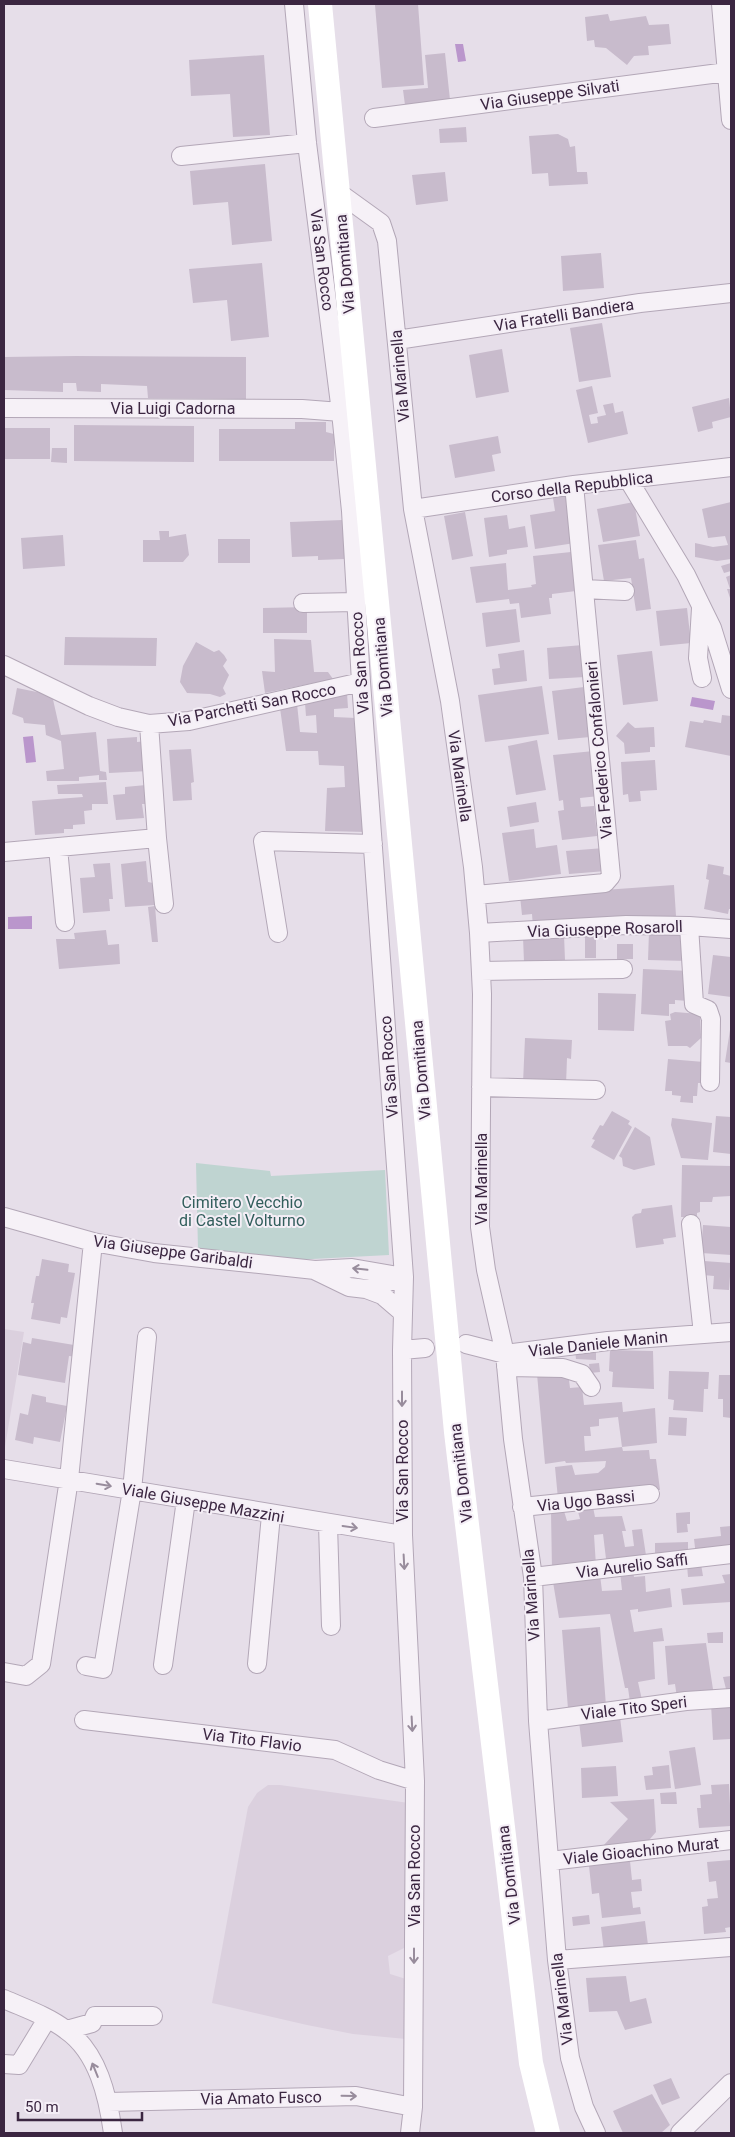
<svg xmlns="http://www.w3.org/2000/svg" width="735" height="2137" viewBox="0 0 735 2137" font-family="Roboto,sans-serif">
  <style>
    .built { fill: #dbd0de }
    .green { fill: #bfd4d1 }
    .water { fill: #ba96cc }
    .building { fill: #c8bbcc }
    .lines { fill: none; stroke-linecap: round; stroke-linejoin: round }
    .street-casing { stroke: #b3a7b7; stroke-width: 20 }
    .street { stroke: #f6f1f7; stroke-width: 18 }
    .secondary { stroke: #fff; stroke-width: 24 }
    .oneway { stroke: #988c9c }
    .labels { text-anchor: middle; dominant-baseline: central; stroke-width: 4; stroke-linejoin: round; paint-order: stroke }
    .street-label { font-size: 16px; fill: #3b2641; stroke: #f4eef6 }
    .park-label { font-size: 16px; fill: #325e5c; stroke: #f4eef6 }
  </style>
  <rect width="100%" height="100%" fill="#e6dee9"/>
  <path class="built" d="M4 1329 24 1332 5 1447H4Z
    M268 1785H280L409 1803 406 1947 388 1956 390 1974 406 1979V2039L353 2034 307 2025 212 2003 248 1807 257 1793Z"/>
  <path class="green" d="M196 1163 270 1171 271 1176 385 1170 389 1255 274 1261 272 1256 198 1250Z"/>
  <path class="water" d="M455 44H463L466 61 458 62Z
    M692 697 715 701 713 710 690 706Z
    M33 736 36 762 26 763 23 737Z
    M32 916V929H8V917Z"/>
  <path class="building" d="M395 4H418L424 85 382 88 375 5Z
    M608 14 610 21 646 16 649 25 669 24 671 44 648 46 649 55 634 56 627 65 606 48 595 47 594 40 587 41 585 17Z
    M445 53 450 100 405 105 403 90 428 88 425 55Z
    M264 55 270 135 233 137 230 94 191 96 189 60Z
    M466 127 467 142 440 143 439 129Z
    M558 134 568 139 570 147 575 146 577 172H587L588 184 549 186 548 173 532 174 529 136Z
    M265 164 272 241 232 245 228 202 193 205 190 171Z
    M445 172 448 201 416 205 412 175Z
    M601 253 604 288 563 291 561 256Z
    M262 263 269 337 231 341 227 300 193 303 189 269Z
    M602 323 611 377 579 382 570 328Z
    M502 349 509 392 476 398 469 355Z
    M76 356 246 357V399L148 398 147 386 101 384V392L77 391 76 383H63V392L4 390V357Z
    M592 386 598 413 589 415 591 424 598 423 597 417 606 415 603 405 613 403 615 413 623 411 628 434 588 443 576 390Z
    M729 398 731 417 712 422 713 428 698 432 692 407Z
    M295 422H326V432L334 434V461H219V429H295Z
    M74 425 194 426V462L74 461Z
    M4 428H50V459H4Z
    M498 436 501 453 492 455 495 471 455 478 449 445Z
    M52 448H67V463L51 462Z
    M568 496 575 543 535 549 530 515 555 511 553 498Z
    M634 502 640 536 603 542 597 509Z
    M731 502V559L717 561 695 557V543L713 547 728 545 725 536 708 538 702 509Z
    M465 512 473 556 452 560 444 516Z
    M507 515 509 529 525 526 528 547 507 550V554L489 557 484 518Z
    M343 520 345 559 318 560V556L292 557 290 522Z
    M159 531H169V537L186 534 189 555 183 562H143V540H160Z
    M63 535 65 566 23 569 21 538Z
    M218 539H250V563H218Z
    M636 540 639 559 644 558 651 609 636 611 631 578 604 581 598 545Z
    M571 552 576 591 552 594V598H549L551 614 521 618 519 603 510 604 509 599 476 603 470 567 506 563 508 590 532 587 531 585 536 584 533 556Z
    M731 563V571L724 573 721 566Z
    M731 575V601L727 589H730L726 577Z
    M307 607V633H263V608Z
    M687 608 691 643 660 646 656 611Z
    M516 609 520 642 486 647 482 613Z
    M65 637 157 638 156 666 64 665Z
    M274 639 311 640 314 672H328L333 679 265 693 262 671 275 672Z
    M196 642 214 652 219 650 224 655 227 660 223 666 229 675 223 688 226 694 220 697 210 694 187 693 180 682 183 666Z
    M583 645 585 677 549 679 547 648Z
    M524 650 527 681 494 685 492 669 500 668 498 654Z
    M652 651 658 701 623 705 617 655Z
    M542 686 549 734 485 742 478 695Z
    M584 687 590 737 558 740 552 691Z
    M17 688 52 695 61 735 96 732 100 771 106 772 107 780H99V775L79 777V781H47L46 771 64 769 61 741 46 735 45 725 24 723 23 718 12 714Z
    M347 693 348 708 334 709V717L356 718 367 832 325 831 327 788 345 787 344 766 319 765 318 751H286L280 708 297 704 300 732 317 733 316 715 306 716 305 703Z
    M722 715 731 716V756L685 747 690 721 703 723 704 720 721 723Z
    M628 722 635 728 654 727 655 747H650V752L625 754 624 743 616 736Z
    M137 737V742L147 741 149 771 109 773 107 739Z
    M537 740 546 790 516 795 508 746Z
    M191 749 194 782 191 783 192 800 173 801 169 750Z
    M594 751 599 796 580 798 581 807 594 806 597 836 562 840 558 811 564 810 563 800 559 801 553 755Z
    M655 760 657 790 640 791 641 801 629 802 628 794 623 795 621 762Z
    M106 782 108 804H92V810L84 811 85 824 73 825V829H64V833L35 835 32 801 83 797 82 794H58L57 785Z
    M146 785 148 804H142L144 818 116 820 113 795 125 794V787Z
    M536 802 539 822 510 827 507 807Z
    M534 829 536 848 557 845 561 874 509 881 502 833Z
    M604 848 606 871 569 874 566 851Z
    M146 861 148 882 153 883 155 905 125 907 121 864Z
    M110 863 113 899H109L110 911 83 913 80 878 95 877 93 864Z
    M708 864 724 867 723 874 731 876V909H729L728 914 704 909 709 880 706 879Z
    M674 885 676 916 533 927 532 914 522 915 520 896Z
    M155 906 158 942H152L148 907Z
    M106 930 108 945 119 944 120 964 59 969 56 939H75L74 933Z
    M649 932 688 933V961L648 960Z
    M596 934V958H585V935Z
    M564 935 565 960 524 962 523 937Z
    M617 944H633V959H617Z
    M713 955 731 957V997L708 994Z
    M643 969 690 971 689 1001 675 1000V1004H669V1016L641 1014Z
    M598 993 636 994 634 1031 598 1030Z
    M675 1012 700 1014 701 1038 690 1048 687 1046H668L665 1021 671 1020 670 1014Z
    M730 1030 731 1031V1063L725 1062Z
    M525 1038 572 1040 571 1059 567 1058 566 1085 523 1083Z
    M668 1059 704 1062 702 1083H698L697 1096H693V1103L680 1102 681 1096 672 1095V1091H665Z
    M612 1111 630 1121 628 1124 632 1127 614 1160 591 1147 595 1140 592 1139 600 1125 603 1126Z
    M716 1116 731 1117V1154L713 1152Z
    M672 1118 712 1123 708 1160 681 1158 671 1125Z
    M635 1127 650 1137 655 1165 634 1170 623 1166 622 1158 619 1156Z
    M682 1165 731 1166V1196L713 1197 712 1202H700V1212L697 1213V1217H681Z
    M672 1205 676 1237 663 1239 664 1244 636 1248 632 1217 635 1214 641 1213 642 1209Z
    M703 1225 731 1227V1255L701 1253Z
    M42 1259 69 1264 68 1272 75 1273 67 1318 61 1317 60 1324 31 1319 34 1303H31L36 1276H39Z
    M704 1261 731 1263 729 1290 713 1289 714 1276 703 1275Z
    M32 1338 80 1346 78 1357 69 1356 65 1383 18 1375 23 1342 31 1344Z
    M596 1349V1360L576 1359 575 1350Z
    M610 1350 653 1351 654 1389 612 1387 613 1372 609 1371Z
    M599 1363 600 1372 590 1373 589 1364Z
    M669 1371 709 1372 708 1389H704L703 1412 673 1410 674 1400 668 1399Z
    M568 1372 570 1388 582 1387 584 1405 622 1402 623 1412 655 1408 657 1443 622 1447 618 1417 599 1419V1426L590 1427 591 1436H584L585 1451 622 1447 623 1451 649 1450 650 1459H656L660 1490 558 1499 555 1467 572 1465 575 1475 598 1473 605 1467 606 1461 566 1463 565 1461 545 1464 537 1374Z
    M719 1375H731V1418L723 1417V1399H718Z
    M32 1394 46 1397V1402L67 1406 60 1442 34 1437 33 1444 15 1440 20 1413 28 1415Z
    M669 1417 687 1418 686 1436 668 1435Z
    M592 1502 595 1517 622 1516 626 1531H622L625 1547 634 1546 632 1530 642 1529 647 1562 607 1567 603 1534 594 1535 596 1566 552 1570 551 1512 564 1511 567 1521 580 1519 576 1504Z
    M690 1512V1524H687L688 1532 677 1533 676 1513Z
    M731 1526V1552L696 1556 694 1539 721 1536 720 1527Z
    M688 1542V1558L655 1559V1543Z
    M701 1564 703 1576 688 1577 687 1565Z
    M633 1571 634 1577 645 1576 646 1592 670 1588 672 1607 638 1612V1609L630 1610 634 1632 662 1628 664 1641 653 1642 655 1679 638 1682 642 1700 630 1702 628 1688H625L610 1614 559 1618 553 1582 600 1575 602 1591 622 1590 620 1572Z
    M731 1574V1602L683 1605 681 1589 725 1583 722 1575Z
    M600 1627 606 1706 568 1709 562 1630Z
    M723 1632V1643H708L707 1633Z
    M706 1643 714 1696 677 1698 675 1684 668 1685 665 1646Z
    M731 1676V1697H728L723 1677Z
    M731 1703V1739L713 1740 711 1704Z
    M620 1717 623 1742 582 1747 579 1721Z
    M695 1747 701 1785 675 1789 669 1751Z
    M669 1765 671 1788 646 1790 644 1776 653 1775 652 1767Z
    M616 1766 618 1796 582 1798 581 1768Z
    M729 1784 731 1826 699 1828 697 1808H701L700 1795 712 1794 711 1785Z
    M676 1792 677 1804H661L660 1793Z
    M654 1799 656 1832 644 1846H603L628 1819 610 1802Z
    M731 1860V1927L725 1928 726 1932 704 1934 702 1907 708 1906 707 1899 718 1898 716 1881 709 1882 707 1862Z
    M630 1861 632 1880 641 1879 642 1891 631 1892 633 1908 640 1907 641 1914 602 1918 599 1893 592 1894 589 1866Z
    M589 1915 590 1924 573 1926 572 1917Z
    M645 1921 648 1945 604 1951 601 1927Z
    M626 1976 630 2002 646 1998 652 2023 625 2030 617 2011 589 2012 586 1978Z
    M671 2078 680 2098 662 2105 653 2085Z
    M652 2094 670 2125 661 2133H623L613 2111Z"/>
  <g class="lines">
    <defs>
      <path id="street" d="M294 4 307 143 341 412 351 511 361 682 404 1277 402 1350 403 1535 415 1781 413 2107 410 2133
        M721 4 731 120
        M374 118 727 72
        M181 156 307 143
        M338 192 381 223 387 241 413 509 450 701 473 867 479 933 482 994 480 1227 486 1270 505 1354 513 1439 533 1577 538 1721 557 1960 570 2058 584 2107 596 2133
        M397 340 640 303 731 293
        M4 408 302 409 341 412
        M628 479 686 575 712 628 731 689
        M413 509 574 485 731 467
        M584 589 625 591
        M303 603 356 602
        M701 608 698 658 702 678
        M4 665 89 706 118 717 149 724 189 721 361 682
        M157 838 164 904
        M58 848 65 922
        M4 852 157 838 149 724
        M476 895 605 883 611 876 574 485
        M689 926 694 1004 708 1010 711 1019 710 1082
        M278 933 263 841 373 844
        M479 933 626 925 689 926 731 929
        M481 971 623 969
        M481 1087 596 1090
        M4 1217 93 1242 154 1253 315 1270 352 1268 404 1277
        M691 1224 703 1334
        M316 1271 349 1287 366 1289 404 1277
        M366 1289 382 1295 403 1313
        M466 1344 505 1354 608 1341 731 1332
        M402 1350 425 1348
        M506 1367 563 1368 582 1374 591 1387
        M4 1469 403 1535
        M522 1507 650 1494
        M328 1524 331 1626
        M533 1577 731 1554
        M257 1664 271 1515
        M163 1665 186 1500
        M86 1666 103 1669 132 1490 147 1337
        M4 1672 26 1676 41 1664 69 1479 93 1242
        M84 1720 335 1750 379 1770 415 1781
        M538 1721 686 1701 731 1698
        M550 1861 731 1840
        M557 1960 731 1947
        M4 1999C24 2008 48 2016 66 2030 98 2052 108 2097 113 2133
        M67 2030 92 2023 95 2016H153
        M4 2064 19 2065 47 2019
        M108 2102 356 2096 413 2107
        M680 2133 731 2083"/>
    </defs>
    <use href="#street" class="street-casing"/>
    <use href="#street" class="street"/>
    <path class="secondary" d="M320 4 456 1432 531 2063 548 2133"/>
  </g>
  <defs><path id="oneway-shaft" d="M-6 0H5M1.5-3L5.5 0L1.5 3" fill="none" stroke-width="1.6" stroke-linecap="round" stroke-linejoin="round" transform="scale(1.25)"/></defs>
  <g class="oneway">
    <use href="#oneway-shaft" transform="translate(360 1269) rotate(-174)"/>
    <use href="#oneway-shaft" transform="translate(402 1399) rotate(90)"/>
    <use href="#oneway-shaft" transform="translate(104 1485) rotate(10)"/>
    <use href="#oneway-shaft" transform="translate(350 1527) rotate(8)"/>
    <use href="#oneway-shaft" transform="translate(404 1562) rotate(87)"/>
    <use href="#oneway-shaft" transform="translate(412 1724) rotate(87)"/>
    <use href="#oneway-shaft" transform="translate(414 1956) rotate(90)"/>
    <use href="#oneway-shaft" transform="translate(95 2070) rotate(-112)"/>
    <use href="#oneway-shaft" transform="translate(349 2096) rotate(1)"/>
  </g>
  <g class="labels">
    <g class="street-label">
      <text transform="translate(550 95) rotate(-8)">Via Giuseppe Silvati</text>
      <text transform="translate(322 260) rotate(83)">Via San Rocco</text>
      <text transform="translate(345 264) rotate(-95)">Via Domitiana</text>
      <text transform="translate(564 315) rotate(-9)">Via Fratelli Bandiera</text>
      <text transform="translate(400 376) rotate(-95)">Via Marinella</text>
      <text x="173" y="408">Via Luigi Cadorna</text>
      <text transform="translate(572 487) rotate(-7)">Corso della Repubblica</text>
      <text transform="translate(360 663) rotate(-94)">Via San Rocco</text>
      <text transform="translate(383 667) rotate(-95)">Via Domitiana</text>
      <text transform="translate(252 705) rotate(-11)">Via Parchetti San Rocco</text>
      <text transform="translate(599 750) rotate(-95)">Via Federico Confalonieri</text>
      <text transform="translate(460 776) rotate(82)">Via Marinella</text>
      <text transform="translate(605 929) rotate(-2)">Via Giuseppe Rosaroll</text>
      <text transform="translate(389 1067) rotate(-94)">Via San Rocco</text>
      <text transform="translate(421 1070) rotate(-95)">Via Domitiana</text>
      <text transform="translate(481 1179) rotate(-90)">Via Marinella</text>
      <text transform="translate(173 1252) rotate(8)">Via Giuseppe Garibaldi</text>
      <text transform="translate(598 1344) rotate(-6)">Viale Daniele Manin</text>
      <text transform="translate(402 1471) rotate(-90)">Via San Rocco</text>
      <text transform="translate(461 1473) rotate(-97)">Via Domitiana</text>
      <text transform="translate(586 1501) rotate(-6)">Via Ugo Bassi</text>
      <text transform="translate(203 1503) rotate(10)">Viale Giuseppe Mazzini</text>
      <text transform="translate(632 1566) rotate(-7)">Via Aurelio Saffi</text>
      <text transform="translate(531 1595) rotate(-94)">Via Marinella</text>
      <text transform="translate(634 1708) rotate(-7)">Viale Tito Speri</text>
      <text transform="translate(252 1740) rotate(7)">Via Tito Flavio</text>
      <text transform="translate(641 1851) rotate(-6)">Viale Gioachino Murat</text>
      <text transform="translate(509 1875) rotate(-97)">Via Domitiana</text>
      <text transform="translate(414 1876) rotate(-90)">Via San Rocco</text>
      <text transform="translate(562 1999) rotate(-97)">Via Marinella</text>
      <text transform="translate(261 2098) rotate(-1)">Via Amato Fusco</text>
    </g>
    <g class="park-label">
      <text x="242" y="1202">Cimitero Vecchio<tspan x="242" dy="18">di Castel Volturno</tspan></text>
    </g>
  </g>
  <rect width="735" height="2137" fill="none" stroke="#3b2641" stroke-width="10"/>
  <path d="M18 2112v8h124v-8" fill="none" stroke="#3b2641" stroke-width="2.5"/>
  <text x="25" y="2112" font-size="15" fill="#3b2641" stroke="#f4eef6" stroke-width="4" paint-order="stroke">50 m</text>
</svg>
